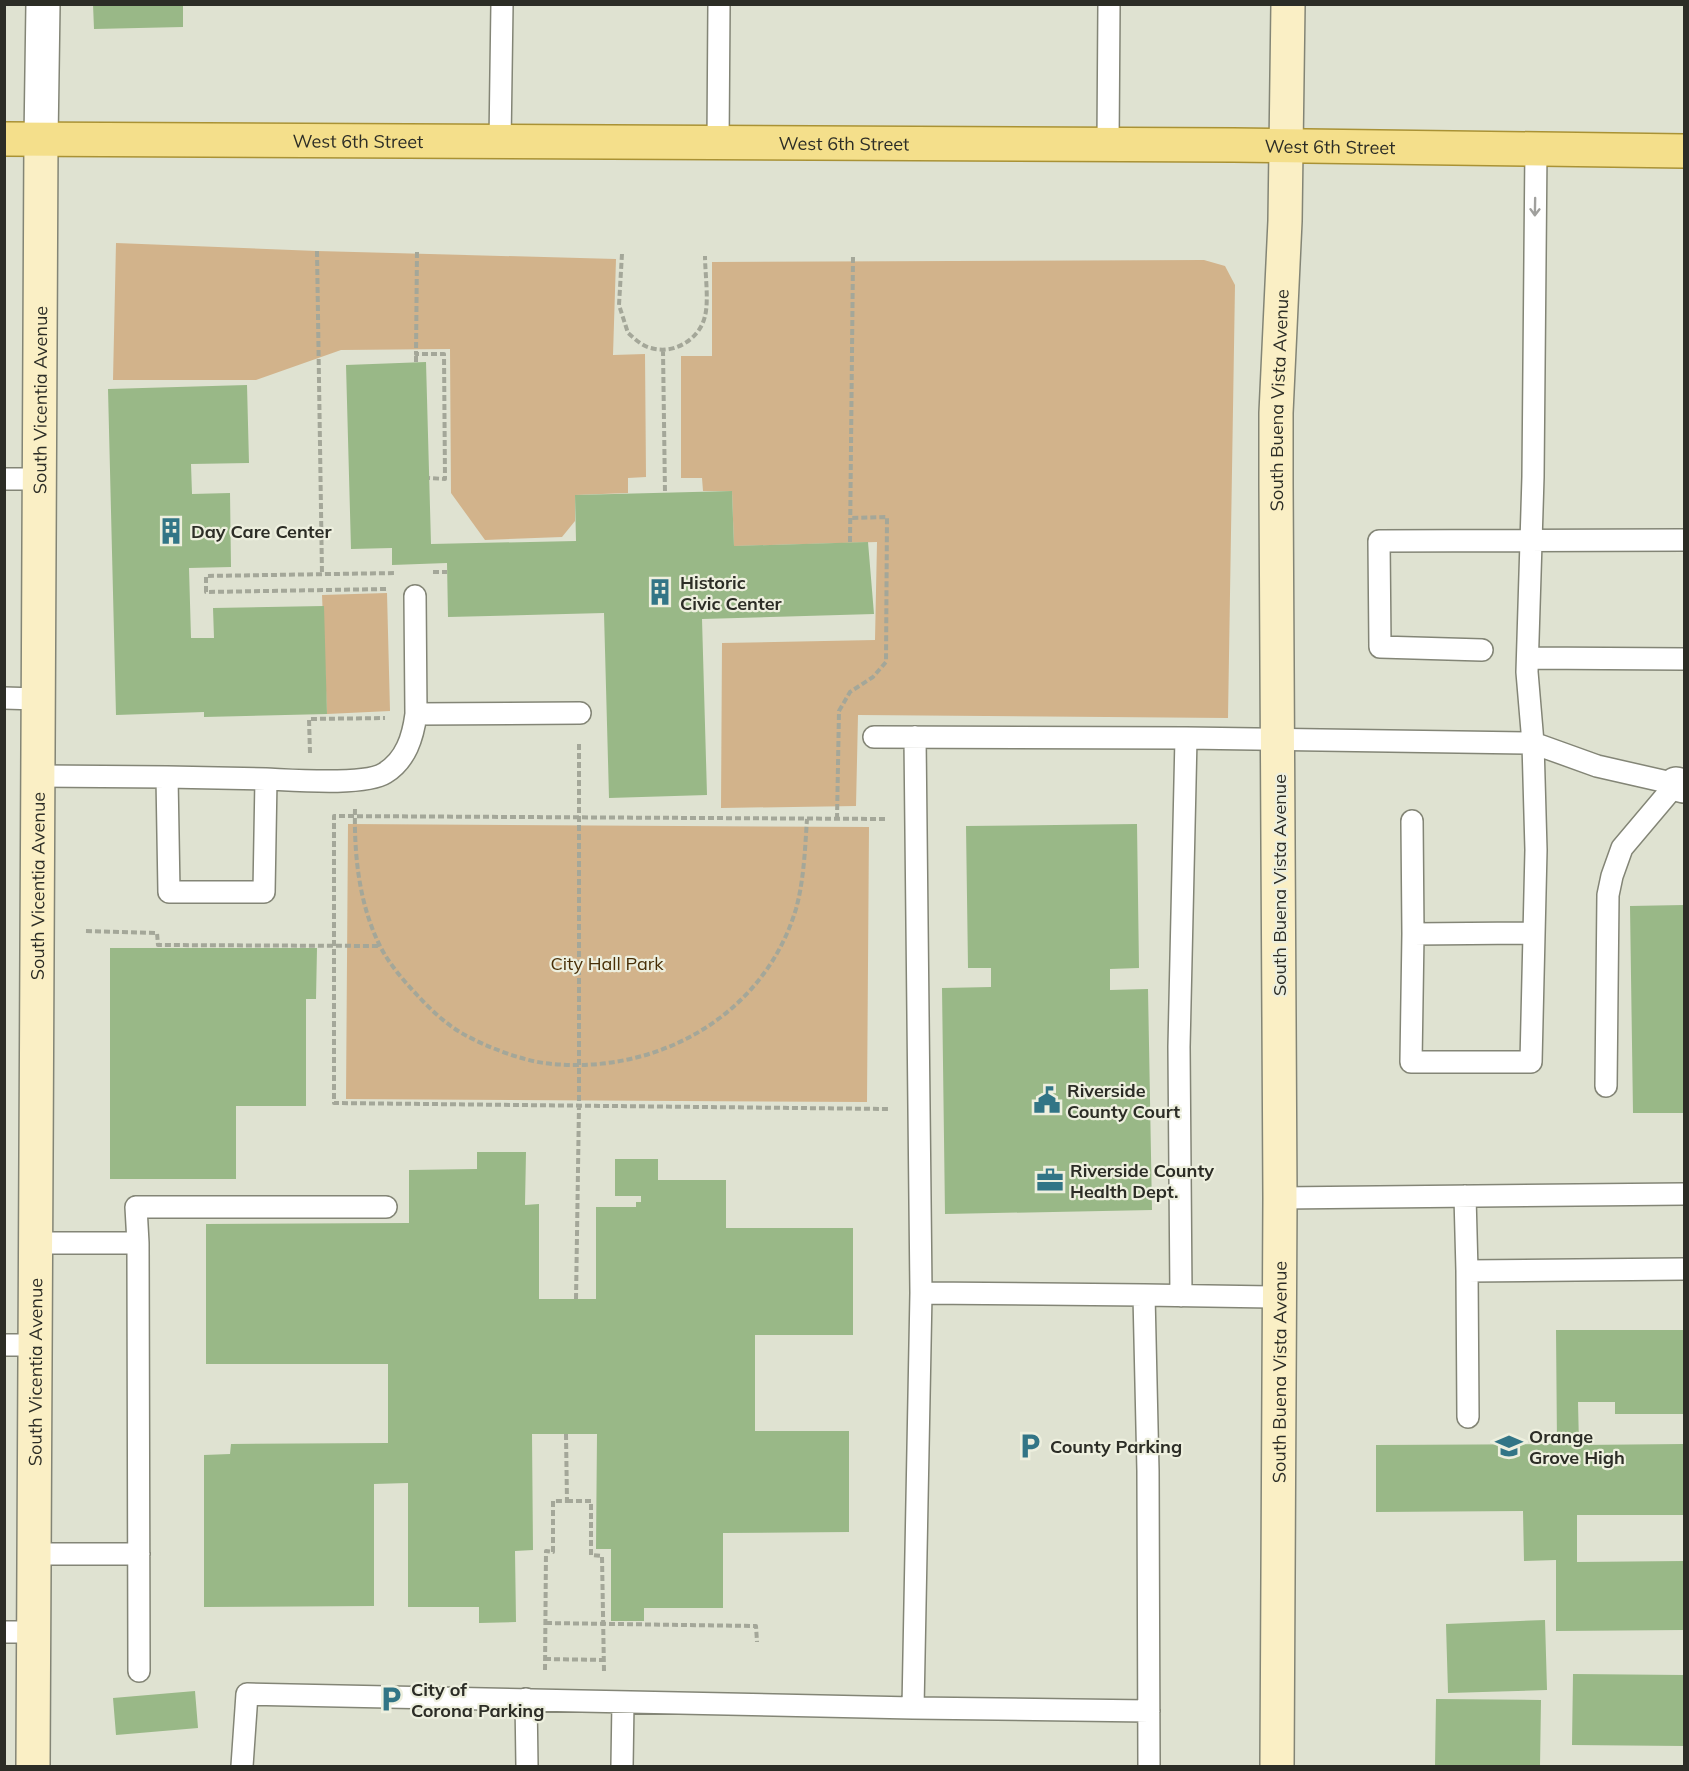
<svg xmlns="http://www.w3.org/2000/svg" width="1689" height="1771" viewBox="0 0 1689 1771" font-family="Mulish,sans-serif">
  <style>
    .green { fill: #d2b38b }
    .building { fill: #99b887 }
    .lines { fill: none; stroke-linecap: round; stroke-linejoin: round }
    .lane-casing { stroke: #838576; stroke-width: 24 }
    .street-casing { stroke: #838576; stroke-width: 36 }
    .secondary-casing { stroke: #838576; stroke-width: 36 }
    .primary-casing { stroke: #a99235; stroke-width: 36 }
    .path { stroke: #a4a799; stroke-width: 4; stroke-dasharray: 6 3; stroke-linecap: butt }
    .lane { stroke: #fff; stroke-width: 21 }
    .street { stroke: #fff; stroke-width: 33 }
    .secondary { stroke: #faefc5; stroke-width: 33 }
    .primary { stroke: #f4df8b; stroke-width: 33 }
    .oneway { stroke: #a0a09d }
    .labels { text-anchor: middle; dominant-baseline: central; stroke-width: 4.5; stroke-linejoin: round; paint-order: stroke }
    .street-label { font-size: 18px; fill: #2c2d26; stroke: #edefde }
    .poi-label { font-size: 18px; font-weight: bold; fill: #2c2d26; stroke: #edefde; text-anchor: start }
    .park-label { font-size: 18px; fill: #482f07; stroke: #edefde }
  </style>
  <rect width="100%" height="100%" fill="#dfe2d1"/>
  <path class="green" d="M116 243 317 251 616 259 613 355 645 354 646 477 628 478V493L575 495V521L562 537 485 540 451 493 450 349 341 350 256 380H113Z
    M1204 260 1225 266 1235 285 1228 718 858 715 856 806 721 808 722 643 875 640 877 542 734 546 732 491H703L702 478H681V356H712V262Z
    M387 593 390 711 327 714 322 595Z
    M348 824 869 827 867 1102 346 1099Z"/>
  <path class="building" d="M93 4H183V27L94 29Z
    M426 362 431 544 576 541 575 495 732 491 734 546 868 542 874 614 702 619 707 795 609 798 604 613 448 617 447 563 392 565V548L351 549 346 365Z
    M247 385 249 463 191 464 192 494 230 493 231 567 189 568 191 638H214L213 608 324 606 327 714 204 717V712L116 715 108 389Z
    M1137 824 1139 968 1110 969V990L1148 989 1152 1210 945 1214 942 988 991 987V968H968L966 826Z
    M1684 905V956H1683L1684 1113H1633L1630 906Z
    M110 948H317L316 999H306V1106H236V1179H110Z
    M477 1152H526L525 1205 539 1204V1299H596V1207H636V1202H641V1196H615V1159H658V1180H726V1228H853V1335H755V1431H849V1532L723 1533V1608H644V1621H611V1549H596L597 1434H532L533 1550 515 1551 516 1622 479 1623V1607H408V1483L374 1484V1606L204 1607V1455L230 1454 231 1444 388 1443V1364H206V1224L409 1223V1170L477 1169Z
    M1556 1330H1684V1414H1615V1402H1578L1579 1445 1684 1444V1515H1577V1562L1684 1561V1630L1556 1631V1560L1524 1561 1523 1511 1376 1512V1445L1557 1444Z
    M1545 1620 1547 1690 1448 1693 1446 1624Z
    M1573 1674 1684 1675V1746L1572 1745Z
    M195 1691 198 1728 116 1735 113 1698Z
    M1436 1699 1541 1700 1540 1766H1435Z"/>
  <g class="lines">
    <defs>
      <path id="lane" d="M500 142 502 4
        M718 144 719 4
        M1108 144 1109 4
        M1536 148 1533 477 1527 672 1533 743 1597 766 1676 784 1622 848 1612 876 1608 895 1606 1086
        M4 479H39
        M415 596 416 714
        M1482 650 1380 647 1379 541 1684 540
        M1528 658 1684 659
        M4 698 38 699
        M874 737 1186 738
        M915 737 921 1293
        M38 776 167 777 169 892H264L266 779C292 780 365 786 385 773 406 760 413 737 416 714L580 713
        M167 777 266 779
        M1412 821 1413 934 1534 933
        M1465 1196 1467 1271
        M1280 1198 1684 1194
        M36 1243H138L139 1671
        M138 1243 136 1207H386
        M1144 1295 1279 1297
        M1181 1296 1179 1047 1186 738 1533 743 1536 850 1531 1062H1411L1413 934
        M4 1345H36
        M1468 1417 1467 1271 1684 1269
        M35 1554H139
        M4 1632H33
        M526 1699 527 1766
        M913 1708 1149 1711
        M242 1766 247 1694 913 1708 921 1293 1144 1295 1148 1471 1149 1766
        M622 1766 623 1702"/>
      <path id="street" d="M41 140 43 4
        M1676 784 1684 786"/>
      <g id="secondary">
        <path id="s1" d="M33 1766 41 140"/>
        <path id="s2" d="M1277 1766 1280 1198 1276 484V413L1285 221 1288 4"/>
      </g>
      <g id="primary">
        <path id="s3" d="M4 139 1233 145 1684 151"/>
      </g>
    </defs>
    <use href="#lane" class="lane-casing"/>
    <use href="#street" class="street-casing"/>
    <use href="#secondary" class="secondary-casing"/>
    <use href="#primary" class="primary-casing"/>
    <path class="path" d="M317 251 322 574
      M417 252 416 354H444L445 479 429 478
      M622 254 619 305 628 333C635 339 642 346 651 348 674 355 700 339 705 316 709 301 705 272 705 256
      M663 350 665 493
      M416 362V354
      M850 542 853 257
      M433 572H447
      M386 589 206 592V576L396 573
      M310 753 309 719 385 718
      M355 809C354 855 359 904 380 946 389 964 404 981 418 996 432 1011 449 1027 467 1036 487 1047 521 1060 544 1063 653 1077 763 1018 796 909 804 880 805 849 807 819
      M837 819 839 711 850 692 873 677 886 662 887 517 850 518
      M885 819 334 816V1103L889 1109
      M86 931 157 933 158 945 380 946
      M576 1299 579 1105V744
      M567 1501H591V1555L602 1556 604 1671
      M546 1623 756 1626 757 1642
      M545 1659 604 1660
      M545 1670 546 1551 553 1552V1501H567L566 1434"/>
    <use href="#lane" class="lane"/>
    <use href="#street" class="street"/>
    <use href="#secondary" class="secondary"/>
    <use href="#primary" class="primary"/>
  </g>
  <defs><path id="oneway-shaft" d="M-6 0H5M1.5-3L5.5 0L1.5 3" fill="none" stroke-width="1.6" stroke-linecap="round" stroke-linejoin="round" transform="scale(1.5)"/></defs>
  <use class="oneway" href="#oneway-shaft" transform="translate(1535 207) rotate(91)"/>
  <defs>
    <symbol id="building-bare" viewBox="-9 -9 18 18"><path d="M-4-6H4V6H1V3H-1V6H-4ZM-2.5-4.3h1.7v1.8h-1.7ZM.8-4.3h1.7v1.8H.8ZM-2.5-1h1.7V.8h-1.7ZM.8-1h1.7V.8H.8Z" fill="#327586" stroke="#edefde" stroke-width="2.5" paint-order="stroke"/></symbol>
    <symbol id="civic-bare" viewBox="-9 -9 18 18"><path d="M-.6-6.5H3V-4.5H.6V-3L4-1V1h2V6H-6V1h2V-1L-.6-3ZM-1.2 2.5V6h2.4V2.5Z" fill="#327586" stroke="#edefde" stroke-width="2.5" paint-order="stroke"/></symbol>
    <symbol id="office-bare" viewBox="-9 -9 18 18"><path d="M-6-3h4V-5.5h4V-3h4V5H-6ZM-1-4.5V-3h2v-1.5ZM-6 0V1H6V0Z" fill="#327586" stroke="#edefde" stroke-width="2.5" paint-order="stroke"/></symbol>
    <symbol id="parking-bare" viewBox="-9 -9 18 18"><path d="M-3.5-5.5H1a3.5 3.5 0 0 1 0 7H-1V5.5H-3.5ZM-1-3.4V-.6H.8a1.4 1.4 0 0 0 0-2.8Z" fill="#327586" stroke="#edefde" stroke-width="2.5" paint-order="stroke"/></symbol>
    <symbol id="school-bare" viewBox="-9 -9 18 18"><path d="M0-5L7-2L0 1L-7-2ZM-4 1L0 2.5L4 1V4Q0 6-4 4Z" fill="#327586" stroke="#edefde" stroke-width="2.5" paint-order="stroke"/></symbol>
  </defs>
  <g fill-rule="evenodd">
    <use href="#building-bare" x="152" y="512" width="38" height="38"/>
    <use href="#building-bare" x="641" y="573" width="38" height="38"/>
    <use href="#civic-bare" x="1028" y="1081" width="38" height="38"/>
    <use href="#office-bare" x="1031" y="1161" width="38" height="38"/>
    <use href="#parking-bare" x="1011" y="1427" width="38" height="38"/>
    <use href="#school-bare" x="1490" y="1427" width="38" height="38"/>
    <use href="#parking-bare" x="372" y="1680" width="38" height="38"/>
  </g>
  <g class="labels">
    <g class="street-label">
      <text stroke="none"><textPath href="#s3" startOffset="354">West 6th Street</textPath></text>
      <text stroke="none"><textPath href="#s3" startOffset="840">West 6th Street</textPath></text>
      <text stroke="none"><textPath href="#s3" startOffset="1326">West 6th Street</textPath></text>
      <text stroke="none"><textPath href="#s2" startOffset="1366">South Buena Vista Avenue</textPath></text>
      <text stroke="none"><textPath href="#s1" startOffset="1366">South Vicentia Avenue</textPath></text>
      <text stroke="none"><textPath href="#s1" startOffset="880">South Vicentia Avenue</textPath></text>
      <text transform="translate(1279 885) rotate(-90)">South Buena Vista Avenue</text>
      <text stroke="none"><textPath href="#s1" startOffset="394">South Vicentia Avenue</textPath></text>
      <text stroke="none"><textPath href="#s2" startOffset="394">South Buena Vista Avenue</textPath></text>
    </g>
    <g class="poi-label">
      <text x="191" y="531">Day Care Center</text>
      <text x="680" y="582">Historic<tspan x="680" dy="21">Civic Center</tspan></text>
      <text x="1067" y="1090">Riverside<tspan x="1067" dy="21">County Court</tspan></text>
      <text x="1070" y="1170">Riverside County<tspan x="1070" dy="21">Health Dept.</tspan></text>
      <text x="1529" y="1436">Orange<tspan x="1529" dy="21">Grove High</tspan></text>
      <text x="1050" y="1446">County Parking</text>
      <text x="411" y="1689">City of<tspan x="411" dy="21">Corona Parking</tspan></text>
    </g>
    <g class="park-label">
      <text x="607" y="963">City Hall Park</text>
    </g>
  </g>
  <rect width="1689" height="1771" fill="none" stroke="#2c2d26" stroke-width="12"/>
</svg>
